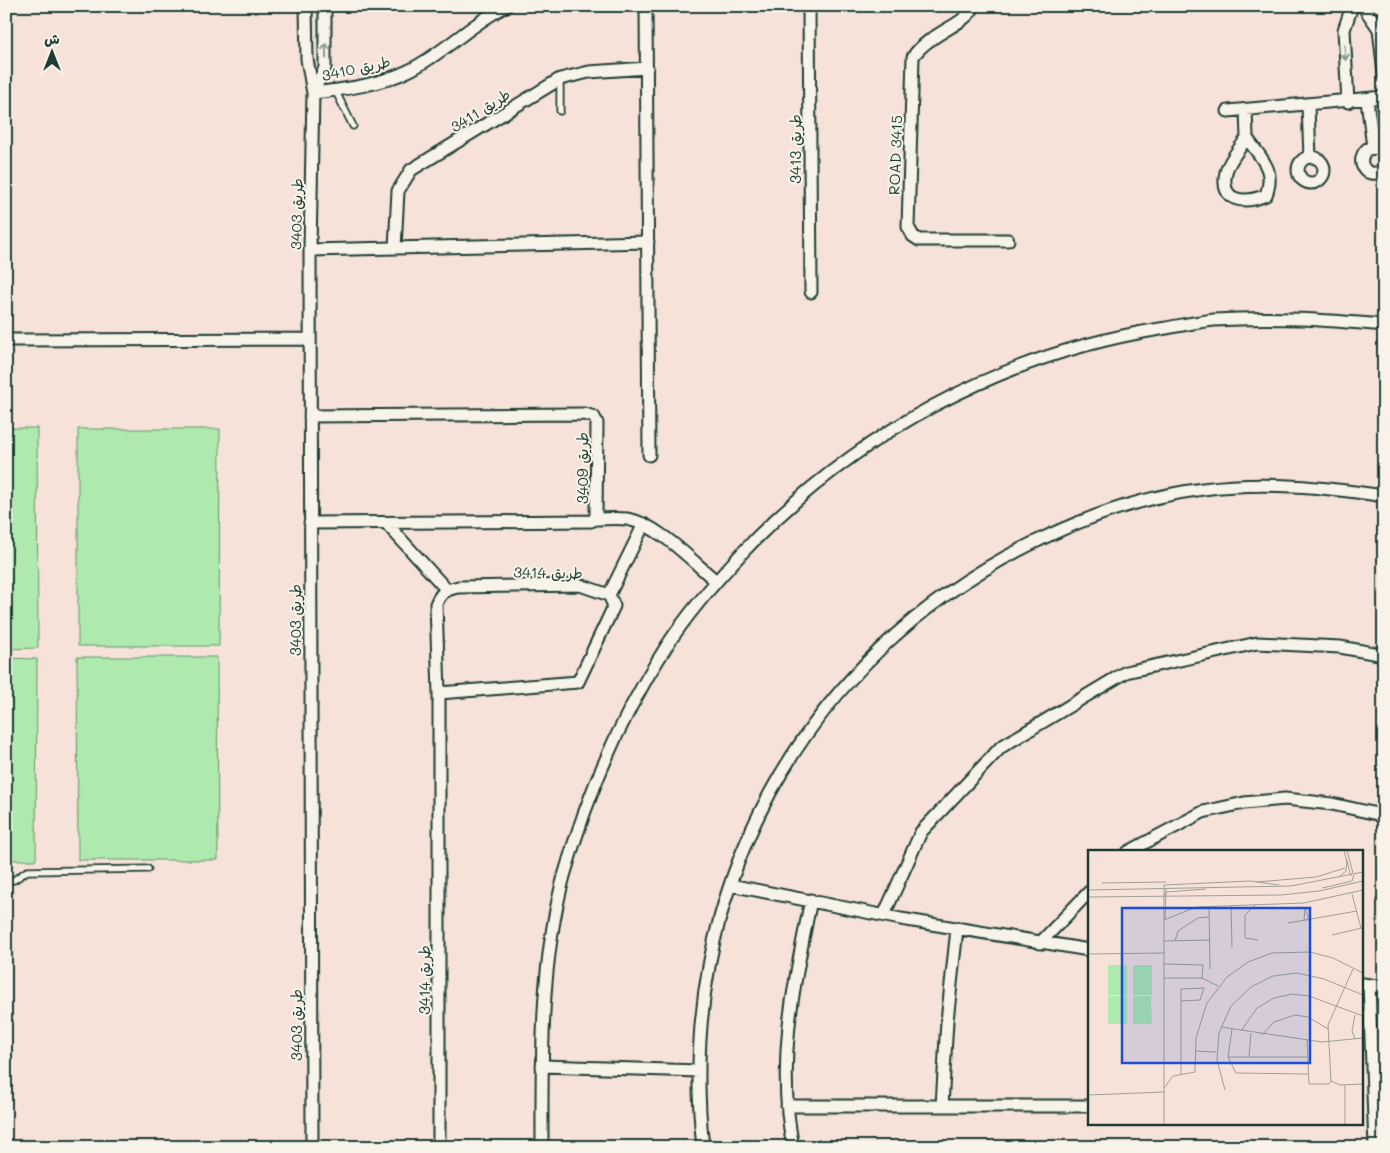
<svg xmlns="http://www.w3.org/2000/svg" width="1390" height="1153" viewBox="0 0 1390 1153" font-family="Mali,'Playpen Sans Arabic',sans-serif">
  <style>
    .green { fill: #aee9ad; stroke: #669370 }
    .lines { fill: none; stroke-linecap: round; stroke-linejoin: round }
    .lane-casing { stroke: #1f3d34; stroke-width: 9 }
    .street-casing { stroke: #1f3d34; stroke-width: 15 }
    .lane { stroke: #f7f3e8; stroke-width: 5.5 }
    .street { stroke: #f7f3e8; stroke-width: 11 }
    .oneway { stroke: #8b988e }
    .labels { text-anchor: middle; dominant-baseline: central; stroke-width: 4; stroke-linejoin: round; paint-order: stroke }
    .street-label { font-size: 15px; fill: #1f3d34; stroke: #f7f3e8 }
    .inset-road { fill: none; stroke: #a0a096; stroke-width: 1 }
    .view { fill: #1d4ed8; fill-opacity: 0.15; stroke: #1d4ed8; stroke-width: 2.5 }
    .inset-edge { fill: none; stroke: #1f3d34; stroke-width: 2.5 }
  </style>
  <rect width="100%" height="100%" fill="#f6e2d8"/>
  <filter id="ink" filterUnits="userSpaceOnUse"><feTurbulence type="fractalNoise" baseFrequency=".02" numOctaves="2"/><feDisplacementMap in="SourceGraphic" scale="10" xChannelSelector="R" yChannelSelector="G"/><feConvolveMatrix kernelMatrix="1 2 1 2 8 2 1 2 1" color-interpolation-filters="sRGB"/></filter>
  <g filter="url(#ink)">
    <path class="green" d="M6 428H37L38 648 6 649Z
      M78 429H220L219 646H78Z
      M77 657H217L218 860H78Z
      M6 658 37 659 36 860H6Z"/>
    <g class="lines">
      <defs>
        <path id="lane" d="M560 79V111
          M335 90 353 126
          M6 880H14L27 871 148 869"/>
        <path id="street" d="M306 6 307 59 313 93 310 250 312 1147
          M646 6 649 455
          M809 6 811 292
          M974 6C968 24 927 34 913 57L908 227 913 236 919 240H1008
          M1363 6 1379 29 1384 74
          M313 93C346 89 380 85 410 70 444 53 472 23 506 6
          M313 93 325 68V6
          M1367 100 1373 147
          M1348 102 1344 30 1352 6
          M1308 106 1310 157
          M1246 110 1247 138
          M1228 111 1384 97
          M1247 138C1261 159 1276 169 1266 195 1245 204 1219 203 1226 172 1229 160 1240 148 1247 138Z
          M1384 151 1379 148 1367 149C1353 163 1369 182 1384 169
          M1298 170a13 13 0 1 1 26 0a13 13 0 1 1-26 0Z
          M395 248 398 191 411 170 560 79 589 72 647 68
          M310 250 648 242
          M6 340 310 339
          M310 416 585 414 594 417 597 423 596 514 595 519 591 521 310 523
          M595 519C605 519 616 518 627 519 658 524 692 561 716 581
          M387 524 446 589
          M609 595 644 524
          M1128 852 1203 812 1244 803 1285 799 1332 804 1377 814 1384 818
          M730 885 901 919 1089 950
          M884 915 921 832 1001 747 1126 672 1257 643 1340 647 1384 655
          M1040 943 1089 892
          M1363 984 1384 987
          M1369 985 1375 1147
          M542 1066 699 1071
          M787 1106H1089
          M942 1106 947 1021 957 929
          M439 1147V693L436 604C441 592 445 590 458 587L580 585 609 595 614 606 578 682 439 693
          M542 1147C542 1057 540 964 564 876 587 795 620 718 666 647 688 613 715 582 743 552 854 434 1000 355 1160 329 1178 326 1196 322 1214 320 1272 316 1326 320 1384 325
          M703 1147C674 893 802 657 1031 544 1085 517 1142 497 1203 489 1264 481 1323 487 1384 496
          M793 1147C776 1063 794 982 811 900"/>
      </defs>
      <use href="#lane" class="lane-casing"/>
      <use href="#street" class="street-casing"/>
      <use href="#lane" class="lane"/>
      <use href="#street" class="street"/>
    </g>
    <defs><path id="oneway-shaft" d="M-6 0H5M1.5-3L5.5 0L1.5 3" fill="none" stroke-width="1.6" stroke-linecap="round" stroke-linejoin="round" transform="scale(1.25)"/></defs>
    <g class="oneway">
      <use href="#oneway-shaft" transform="translate(326 51) rotate(-91)"/>
      <use href="#oneway-shaft" transform="translate(1345 53) rotate(87)"/>
    </g>
  </g>
  <g class="labels">
    <g class="street-label">
      <text transform="translate(356 68) rotate(-12)">طريق 3410</text>
      <text transform="translate(480 110) rotate(-32)">طريق 3411</text>
      <text transform="translate(795 149) rotate(-90)">طريق 3413</text>
      <text transform="translate(895 155) rotate(-88)">ROAD 3415</text>
      <text transform="translate(296 214) rotate(-89)">طريق 3403</text>
      <text transform="translate(582 468) rotate(-90)">طريق 3409</text>
      <text transform="translate(548 572) rotate(1)">طريق 3414</text>
      <text transform="translate(295 620) rotate(-90)">طريق 3403</text>
      <text transform="translate(424 980) rotate(-90)">طريق 3414</text>
      <text transform="translate(296 1025) rotate(-90)">طريق 3403</text>
    </g>
  </g>
  <g transform="translate(1088 850)">
    <rect width="275" height="275" fill="#f6e2d8"/>
    <path d="M20 115H39V145H20ZM45 115H64V145H45ZM20 146H39V174H20ZM45 146H63L64 174H45Z" fill="#aee9ad"/>
    <path class="inset-road" d="M256 1 263 26M259 1 265 23M251 27 258 21 259 10M169 32 228 27 257 18M14 33 78 32M234 38 264 31 266 25M0 40 203 36 275 22M264 44 273 78M0 47 193 45 231 41 275 31M75 47 79 42 118 39M167 55 157 65V88L170 90M121 56 122 119M143 56 144 97M77 69 78 39M76 70 108 57 216 53 275 40M216 71 217 57 221 71M200 73 269 61M244 85 274 78M76 91 122 90M87 91 90 81 110 68 121 67M0 104 76 103M76 114 115 115 114 128H76M114 128 130 136M133 177 234 192 275 188M144 179 140 207 148 223 220 224M153 181 169 158 186 148 204 144 221 146 275 166M174 185 186 172 207 165 220 167 240 179M267 189 264 181 267 165M219 190 221 234H241L243 231M107 201 128 202M140 207H219M161 207 163 183M93 225V139L116 138 112 150 93 151M243 231 240 175 265 119M243 231 252 235 275 234M257 235V274M76 238 85 226 107 222 108 188 119 153 139 127 160 112 184 103 222 102 245 108 275 123M137 240 129 210 131 183 143 156 163 137 185 126 209 123 236 129 275 145M0 245 76 242M76 274V35L162 31 191 35"/>
    <path class="view" d="M34 58H222V213H34Z"/>
    <rect width="275" height="275" class="inset-edge"/>
  </g>
  <rect width="1390" height="1153" fill="none" stroke="#f7f3e8" stroke-width="25"/>
  <rect x="12" y="12" width="1365" height="1128" fill="none" stroke="#1f3d34" stroke-width="2" filter="url(#ink)"/>
  <g transform="translate(52 52)" stroke="#f7f3e8" stroke-width="4" paint-order="stroke">
  <path d="M0-4L9 19L0 12L-9 19Z" fill="#1f3d34"/>
  <text y="-8" font-size="14" font-weight="bold" text-anchor="middle" fill="#1f3d34">ش</text>
  </g>
</svg>
